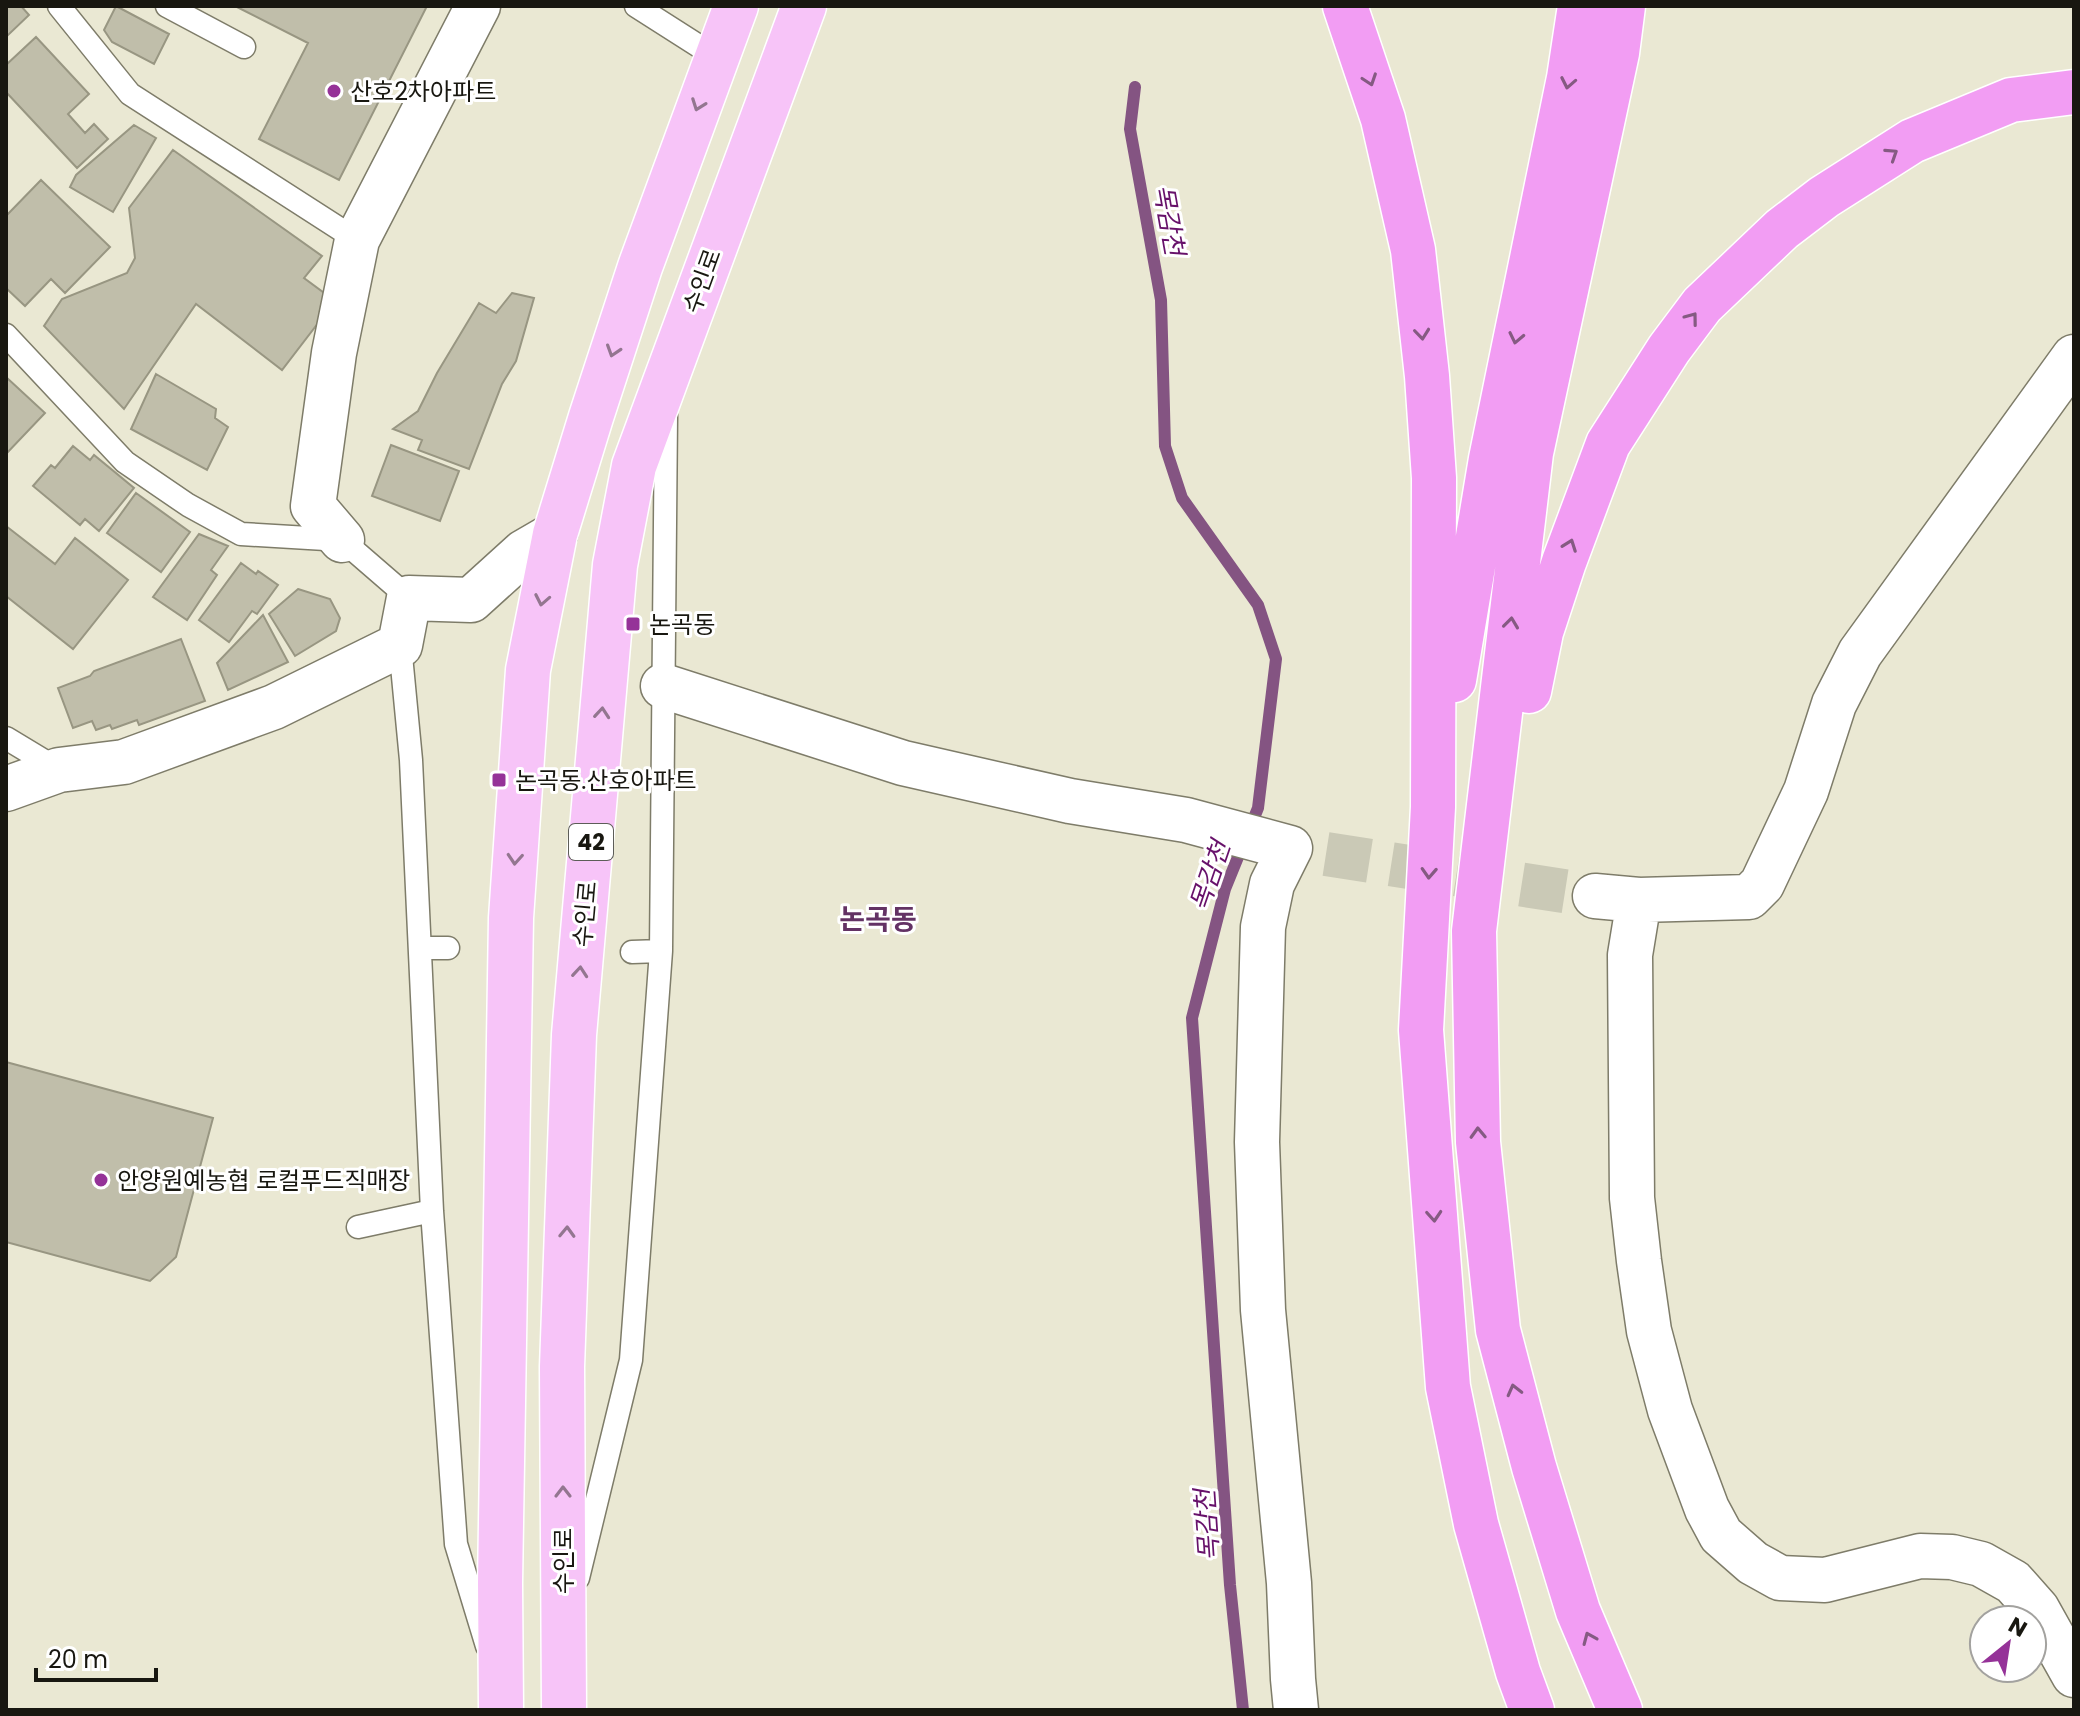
<svg xmlns="http://www.w3.org/2000/svg" width="2080" height="1716" viewBox="0 0 2080 1716" font-family="Poppins,'Noto Sans KR',sans-serif">
  <style>
    .lines { fill: none; stroke-linecap: round; stroke-linejoin: round }
    .stream { stroke: #845482; stroke-width: 12 }
    .building { fill: #c0beaa; stroke: #989682; stroke-width: 2 }
    .minor-tunnel { stroke: #cac9b6; stroke-width: 44; stroke-dasharray: 44 22; stroke-linecap: butt }
    .service-casing { stroke: #7e7c69; stroke-width: 25 }
    .minor-casing { stroke: #7e7c69; stroke-width: 47 }
    .primary-casing { stroke: #fff; stroke-width: 47 }
    .motorway-casing { stroke: #fff; stroke-width: 47 }
    .service { stroke: #fff; stroke-width: 22 }
    .minor { stroke: #fff; stroke-width: 44 }
    .primary { stroke: #f7c4f8; stroke-width: 44 }
    .motorway { stroke: #f29df3; stroke-width: 44 }
    .oneway { stroke: #855a82 }
    .oneway2 { stroke: #937690 }
    .poi-dot { fill: #953298; stroke: #fff; stroke-width: 3 }
    .labels { text-anchor: middle; dominant-baseline: central; stroke-width: 6; stroke-linejoin: round; paint-order: stroke }
    .shield { fill: #fff; stroke: #5d5d58; stroke-width: 2 }
    .shield-label { font-size: 22px; font-weight: bold; fill: #181710 }
    .poi-label { font-size: 24px; fill: #181710; stroke: #fff; text-anchor: start }
    .street-label { font-size: 24px; fill: #181710; stroke: #fff }
    .water-label { font-size: 26px; font-style: italic; fill: #67116a; stroke: #fff }
    .quarter-label { font-size: 28px; font-weight: bold; fill: #633264; stroke: #fff }
  </style>
  <rect width="100%" height="100%" fill="#eae8d3"/>
  <g class="lines">
    <path class="stream" d="M1135 87 1130 129 1161 300 1165 446 1182 498 1258 605 1276 659 1258 808 1225 889 1192 1018 1230 1585 1243 1710"/>
  </g>
  <path class="building" d="M6 6H21L29 15 6 37Z
    M116 6 169 34 154 64 112 42 104 30Z
    M235 6H427L339 180 259 139 308 43Z
    M36 37 89 94 68 114 85 133 94 124 108 139 77 168 6 92V65Z
    M134 125 156 138 113 212 70 187 76 175Z
    M173 150 322 256 304 278 335 301 282 370 196 304 124 409 44 326 62 299 127 273 135 258 129 208Z
    M41 180 110 247 65 293 51 279 25 306 6 288V216Z
    M512 293 534 298 516 361 502 384 469 469 418 450 422 440 393 429 418 411 437 373 479 303 496 313Z
    M156 374 216 409 215 418 228 427 207 470 131 429Z
    M6 377 45 413 6 454Z
    M391 445 459 471 440 521 372 496Z
    M73 446 90 460 94 455 134 488 99 531 85 519 80 525 33 486 51 465 55 468Z
    M136 493 190 532 161 572 107 533Z
    M6 526 55 564 75 538 128 580 73 649 6 596Z
    M199 534 228 546 211 570 217 575 187 620 153 597Z
    M241 563 256 574 258 571 278 585 257 614 252 611 229 642 199 620Z
    M298 589 330 599 340 618 336 631 295 656 269 614Z
    M263 615 288 662 228 690 217 663Z
    M181 639 205 701 139 725 137 720 112 729 110 725 96 730 92 721 73 728 58 688 90 676 94 671Z
    M6 1062 213 1118 176 1257 150 1281 6 1242Z"/>
  <g class="lines">
    <path class="minor-tunnel" d="M1326 854 1595 896"/>
    <defs>
      <path id="service" d="M59 6 130 94 357 240
        M167 6 244 47
        M636 6 716 57
        M6 335 125 462 188 505 241 534 342 540 409 598
        M400 645 411 760 432 1211 456 1544 487 1646
        M6 738 59 770
        M420 948H448
        M632 952 661 951
        M358 1227 432 1211
        M578 1578 631 1360 661 951 666 416"/>
      <path id="minor" d="M2074 357 1860 653 1834 704 1806 791 1762 884 1749 897 1639 900 1630 955 1632 1198 1639 1261 1649 1331 1670 1410 1707 1509 1721 1535 1753 1563 1780 1578 1825 1580 1920 1556 1952 1557 1981 1564 2013 1582 2037 1609 2074 1675
        M342 540 313 506 334 353 357 240 478 6
        M663 686 903 763 1070 801 1186 820 1290 848 1272 884 1263 927 1257 1142 1263 1310 1289 1583 1293 1679 1296 1710
        M6 789 59 770 124 762 274 707 400 645 409 598 471 600 524 552 555 534
        M1595 896 1639 900"/>
      <path id="primary" d="M501 1710 500 1583 511 918 528 670 555 534 591 417 640 267 736 6
        M564 1710 562 1367 574 1035 615 565 634 466 804 6"/>
      <path id="motorway" d="M1345 6 1383 119 1413 250 1427 376 1434 478 1433 807 1421 1030 1448 1387 1476 1524 1518 1672 1532 1710
        M1454 680 1491 459 1569 78 1580 6
        M1529 691 1541 632 1564 562 1608 444 1669 349 1702 305 1782 229 1824 197 1912 141 2011 100 2074 92
        M1620 1710 1578 1611 1534 1467 1498 1330 1478 1142 1474 931 1531 453 1617 53 1623 6"/>
    </defs>
    <use href="#service" class="service-casing"/>
    <use href="#minor" class="minor-casing"/>
    <use href="#primary" class="primary-casing"/>
    <use href="#motorway" class="motorway-casing"/>
    <use href="#service" class="service"/>
    <use href="#minor" class="minor"/>
    <use href="#primary" class="primary"/>
    <use href="#motorway" class="motorway"/>
  </g>
  <defs><path id="oneway-chevron" d="M-2-3.5L2.5 0L-2 3.5" fill="none" stroke-width="1.6" stroke-linecap="round" stroke-linejoin="round" transform="scale(2)"/></defs>
  <g class="oneway">
    <use href="#oneway-chevron" transform="translate(1370 80) rotate(71)"/>
    <use href="#oneway-chevron" transform="translate(1568 83) rotate(101)"/>
    <use href="#oneway-chevron" transform="translate(1892 154) rotate(-33)"/>
    <use href="#oneway-chevron" transform="translate(1692 318) rotate(-53)"/>
    <use href="#oneway-chevron" transform="translate(1422 334) rotate(84)"/>
    <use href="#oneway-chevron" transform="translate(1516 338) rotate(102)"/>
    <use href="#oneway-chevron" transform="translate(1570 545) rotate(-70)"/>
    <use href="#oneway-chevron" transform="translate(1511 623) rotate(-83)"/>
    <use href="#oneway-chevron" transform="translate(1429 873) rotate(93)"/>
    <use href="#oneway-chevron" transform="translate(1478 1133) rotate(-92)"/>
    <use href="#oneway-chevron" transform="translate(1434 1216) rotate(86)"/>
    <use href="#oneway-chevron" transform="translate(1514 1390) rotate(-104)"/>
    <use href="#oneway-chevron" transform="translate(1589 1638) rotate(-113)"/>
  </g>
  <g class="oneway2">
    <use href="#oneway-chevron" transform="translate(698 105) rotate(110)"/>
    <use href="#oneway-chevron" transform="translate(613 351) rotate(108)"/>
    <use href="#oneway-chevron" transform="translate(542 600) rotate(101)"/>
    <use href="#oneway-chevron" transform="translate(602 713) rotate(-85)"/>
    <use href="#oneway-chevron" transform="translate(515 859) rotate(94)"/>
    <use href="#oneway-chevron" transform="translate(580 972) rotate(-85)"/>
    <use href="#oneway-chevron" transform="translate(567 1232) rotate(-88)"/>
    <use href="#oneway-chevron" transform="translate(563 1492) rotate(-90)"/>
  </g>
  <g class="poi-dot">
    <circle cx="334" cy="91" r="8"/>
    <rect x="625" y="616" width="16" height="16" rx="4"/>
    <rect x="491" y="772" width="16" height="16" rx="4"/>
    <circle cx="101" cy="1180" r="8"/>
  </g>
  <g class="labels">
    <rect class="shield" x="569" y="824" width="44" height="36" rx="6"/>
    <g class="shield-label">
      <text x="591" y="842">42</text>
    </g>
    <g class="poi-label">
      <text x="350" y="91">산호2차아파트</text>
      <text x="649" y="624">논곡동</text>
      <text x="515" y="780">논곡동.산호아파트</text>
      <text x="117" y="1180">안양원예농협 로컬푸드직매장</text>
    </g>
    <g class="street-label">
      <text transform="translate(702 281) rotate(-70)">수인로</text>
      <text transform="translate(585 914) rotate(-85)">수인로</text>
      <text transform="translate(563 1561) rotate(-90)">수인로</text>
    </g>
    <g class="water-label">
      <text transform="translate(1169 220) rotate(80)">목감천</text>
      <text transform="translate(1210 876) rotate(-71)">목감천</text>
      <text transform="translate(1207 1525) rotate(-94)">목감천</text>
    </g>
    <g class="quarter-label">
      <text x="878" y="919">논곡동</text>
    </g>
  </g>
  <rect width="2080" height="1716" fill="none" stroke="#181710" stroke-width="16"/>
  <g transform="translate(2008 1644) rotate(30)"><circle r="38" fill="#ffffff" stroke="#a3a29f" stroke-width="2"/>
  <path d="M0-6L14 30L0 20L-14 30Z" fill="#953298"/>
  <text y="-12" font-size="22" font-weight="bold" text-anchor="middle" fill="#181710">N</text>
  </g>
  <path d="M36 1668v12h120v-12" fill="none" stroke="#181710" stroke-width="4"/>
  <text x="48" y="1668" font-size="24" fill="#181710" stroke="#ffffff" stroke-width="6" paint-order="stroke">20 m</text>
</svg>
